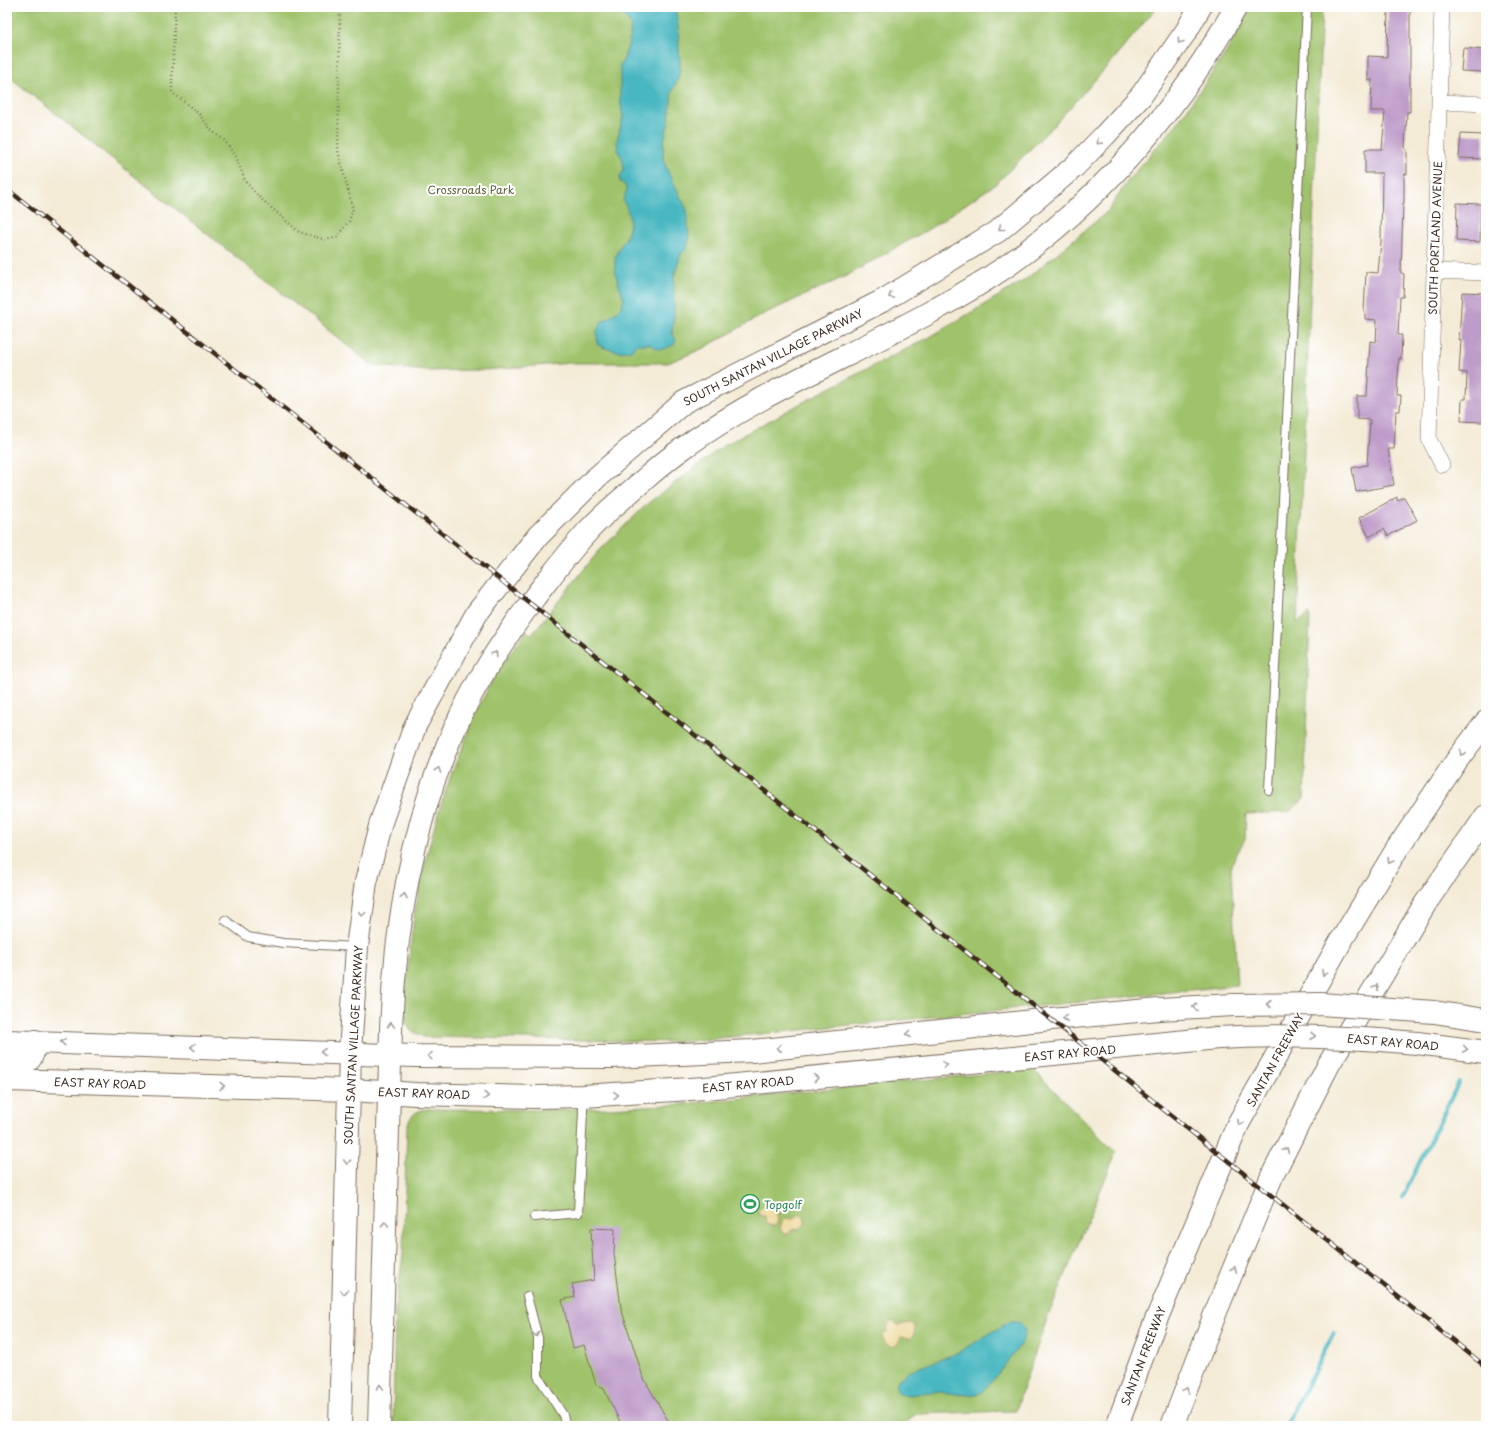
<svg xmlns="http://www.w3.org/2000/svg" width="1493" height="1433" viewBox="0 0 1493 1433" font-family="'Playpen Sans',sans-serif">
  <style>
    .green { fill: #9fc26b; stroke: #6d7644 }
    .sand { fill: #eeda9e; stroke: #94825e }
    .water { fill: #48b7c1; stroke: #427070 }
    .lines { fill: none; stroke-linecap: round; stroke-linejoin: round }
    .stream { stroke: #48b7c1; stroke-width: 4 }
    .building { fill: #be9cc9 }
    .lane-casing { stroke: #7c6e5f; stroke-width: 10 }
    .street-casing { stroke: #7c6e5f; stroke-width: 16 }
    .secondary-casing { stroke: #7c6e5f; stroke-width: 24 }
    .primary-casing { stroke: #7c6e5f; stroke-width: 24 }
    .highway-casing { stroke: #7c6e5f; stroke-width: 24 }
    .path { stroke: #7c6e5f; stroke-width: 2.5; stroke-dasharray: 1 3; stroke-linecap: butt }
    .lane { stroke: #fff; stroke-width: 8 }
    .street { stroke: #fff; stroke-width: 15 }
    .secondary { stroke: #fff; stroke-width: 22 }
    .primary { stroke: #fff; stroke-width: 22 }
    .highway { stroke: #fff; stroke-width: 22 }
    .rail-casing { stroke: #3b2a1e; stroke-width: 4.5 }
    .rail { stroke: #fff; stroke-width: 3; stroke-dasharray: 9; stroke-linecap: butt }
    .primary-bridge-casing { stroke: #7c6e5f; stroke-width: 24; stroke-linecap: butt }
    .primary-bridge { stroke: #fff; stroke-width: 22 }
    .oneway { stroke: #a79f9a }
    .labels { text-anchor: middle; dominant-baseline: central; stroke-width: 4; stroke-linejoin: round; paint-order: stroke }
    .park-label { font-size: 11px; fill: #5e5f39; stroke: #fff }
    .street-label { font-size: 11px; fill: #3b2a1e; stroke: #fff }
    .leisure-label { font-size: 11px; fill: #27864d; stroke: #fff; text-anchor: start }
  </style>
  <rect width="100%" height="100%" fill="#fff"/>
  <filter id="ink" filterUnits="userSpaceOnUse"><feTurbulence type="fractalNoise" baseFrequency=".025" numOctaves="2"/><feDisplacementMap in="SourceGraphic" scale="8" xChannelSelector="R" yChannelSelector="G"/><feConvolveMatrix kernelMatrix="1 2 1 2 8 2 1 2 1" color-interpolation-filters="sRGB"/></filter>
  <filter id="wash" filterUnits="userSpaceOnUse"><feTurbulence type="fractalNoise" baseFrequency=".012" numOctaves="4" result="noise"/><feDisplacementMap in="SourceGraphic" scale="16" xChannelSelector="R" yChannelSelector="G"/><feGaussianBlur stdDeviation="0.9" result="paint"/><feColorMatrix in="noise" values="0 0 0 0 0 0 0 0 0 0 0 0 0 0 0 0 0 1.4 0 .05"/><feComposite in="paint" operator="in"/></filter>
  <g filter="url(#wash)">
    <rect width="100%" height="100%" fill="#f4ebd7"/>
    <path class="green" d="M7 7H1157L1114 59 1054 125 997 183 929 229 848 275 764 314 704 348 668 363H572L484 370 426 371 372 365 7 75Z
      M1251 7H1322L1297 623 1310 614 1304 799 1289 812 1246 814 1245 839 1231 865 1237 985 1070 1003 680 1042 424 1037 411 1031 406 1023 404 1003 414 916 424 866 437 817 451 775 478 708 497 671 526 631 532 634 598 552 647 504 723 446 818 394 930 337 1025 280 1108 211 1129 179 1179 121 1227 51Z
      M1033 1069 1116 1153 1047 1319 1023 1387 1016 1411 916 1414 903 1426H393L395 1309 403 1255 407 1127C410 1115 416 1110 428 1109L553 1110 609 1108 683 1104Z"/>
    <path class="sand" d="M778 1201 787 1202 788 1208 786 1211 777 1213 778 1221 775 1226 768 1225 766 1223 765 1216H761L758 1213V1210C763 1205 766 1207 771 1208L775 1203Z
      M800 1214 805 1218V1224L798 1230 793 1229 787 1234H784L780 1229 782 1221 784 1218 793 1219Z
      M891 1322H894L898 1325 911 1323 915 1326C915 1332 914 1336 909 1339L901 1337C900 1339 899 1343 896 1345 888 1350 881 1341 883 1333L887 1332 888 1325Z"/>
    <path class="water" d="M624 7H675L678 25 680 69 678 79 672 92 669 121 664 140 663 160 670 176 687 210 689 240 687 248 681 254 674 276V315L672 333 676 340 674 345 660 350 649 344H639C636 345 634 348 631 350 622 354 604 349 597 344V331L602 321 610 317 619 310 624 299C620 287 614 275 615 262 615 252 622 245 626 237 632 224 630 212 623 201L627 189 623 183 620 182V177L624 169 622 158 618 151 617 140 623 117 620 99V65L624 59 630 39 631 25 623 15Z
      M1009 1322H1019L1025 1330C1024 1333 1024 1338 1022 1342 1019 1348 985 1391 980 1393 964 1398 947 1391 931 1392 922 1392 910 1397 901 1394 896 1391 895 1386 896 1381L910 1371 957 1353Z"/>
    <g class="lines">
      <path class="stream" d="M1402 1198 1459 1082
        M1286 1426 1334 1333"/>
    </g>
    <g id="blocks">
      <path class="building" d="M1388 7H1410V112H1407L1405 149 1407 150V174H1404V203H1403L1401 273 1404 274 1403 297H1400L1398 335H1402L1401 359 1399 358 1397 396H1401L1400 411H1396L1394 449H1388L1394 485 1356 492 1352 468 1367 465 1370 420 1357 419V396H1367L1370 341 1376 342 1377 320 1365 319V311H1364L1366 272 1378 273 1381 242 1382 173H1365V149H1382L1385 111H1371L1372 80H1368V56L1387 57Z
        M1463 48 1486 50 1485 72 1461 71Z
        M1461 134 1484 135 1483 159 1459 158Z
        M1457 203 1481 204 1480 242 1456 241Z
        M1462 292 1486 293V381H1485L1483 422 1461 421 1462 399H1466L1467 373 1459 372 1461 340H1459Z
        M1397 497V501L1404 497 1417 520 1388 536 1384 529 1369 537 1359 518Z
        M591 1228 615 1229 614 1253 621 1308 643 1377 671 1426H622L603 1387 596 1385 584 1345 573 1348 562 1300 575 1297 572 1284 594 1280 592 1249Z"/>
    </g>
  </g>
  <g filter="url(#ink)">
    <use href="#blocks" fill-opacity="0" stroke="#7c6e5f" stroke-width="1"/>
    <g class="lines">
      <defs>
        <path id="lane" d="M1269 790 1307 7
          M225 920 248 937 283 943 356 947
          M534 1217 578 1213 583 1112V1097
          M527 1296 538 1338V1376L563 1415 566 1426"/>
        <path id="street" d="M1442 7 1429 439 1442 465
          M1439 102 1486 104
          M1434 271 1486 273"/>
        <path id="secondary" d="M340 1426 350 1053 357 947 366 882 381 822 415 726 477 613 538 536 596 478 684 402 884 300 998 231 1075 166 1105 135 1141 96 1187 30 1200 7
          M379 1426 391 1030C395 922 413 815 460 717 480 674 506 636 534 598 551 576 568 553 587 532 602 515 621 500 638 485 652 473 666 460 682 449 757 394 845 359 927 314 960 296 993 277 1022 255 1111 188 1182 103 1236 7"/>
        <path id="primary" d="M1434 1012 1486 1020
          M7 1041 414 1056 611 1057 752 1051 1051 1019 1159 1009 1234 1005
          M1417 1043 1486 1052
          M7 1063C29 1063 32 1064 35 1041
          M7 1080 350 1090 416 1094 537 1097 583 1096 705 1088 1218 1038"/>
        <path id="highway" d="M1117 1426 1154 1325 1238 1124 1341 941 1397 849 1457 760 1486 722
          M1172 1426 1217 1309 1272 1176 1329 1064 1425 904 1486 816"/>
      </defs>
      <use href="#lane" class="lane-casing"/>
      <use href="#street" class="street-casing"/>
      <use href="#secondary" class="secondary-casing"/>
      <use href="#primary" class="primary-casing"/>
      <use href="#highway" class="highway-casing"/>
      <path class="path" d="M175 7 172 81V92L199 114 211 130 225 141 236 157 245 181 259 197 299 232 326 240 337 237 349 221 353 209 338 151 340 7"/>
      <use href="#lane" class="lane"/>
      <use href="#street" class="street"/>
      <use href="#secondary" class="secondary"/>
      <use href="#primary" class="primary"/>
      <use href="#highway" class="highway"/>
      <defs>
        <path id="rail" d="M7 189 546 616 1486 1367"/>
      </defs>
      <use href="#rail" class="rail-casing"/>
      <use href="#rail" class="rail"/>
      <defs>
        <path id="primary-bridge" d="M1234 1005 1320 1004 1434 1012
          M1218 1038C1285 1034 1351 1037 1417 1043"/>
      </defs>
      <use href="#primary-bridge" class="primary-bridge-casing"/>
      <use href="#primary-bridge" class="primary-bridge"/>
    </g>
    <defs><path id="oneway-chevron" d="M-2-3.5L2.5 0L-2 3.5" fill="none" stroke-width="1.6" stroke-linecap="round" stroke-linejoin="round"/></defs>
    <g class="oneway">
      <use href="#oneway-chevron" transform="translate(1180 41) rotate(126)"/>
      <use href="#oneway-chevron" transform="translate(1099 142) rotate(135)"/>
      <use href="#oneway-chevron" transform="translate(1001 228) rotate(142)"/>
      <use href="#oneway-chevron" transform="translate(891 296) rotate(149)"/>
      <use href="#oneway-chevron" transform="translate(495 654) rotate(-58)"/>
      <use href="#oneway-chevron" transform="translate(1462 753) rotate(127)"/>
      <use href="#oneway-chevron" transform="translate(438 770) rotate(-71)"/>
      <use href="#oneway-chevron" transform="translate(1390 861) rotate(121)"/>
      <use href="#oneway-chevron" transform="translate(404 896) rotate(-79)"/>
      <use href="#oneway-chevron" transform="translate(362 914) rotate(98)"/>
      <use href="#oneway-chevron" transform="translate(1324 973) rotate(119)"/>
      <use href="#oneway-chevron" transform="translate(1376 987) rotate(-59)"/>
      <use href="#oneway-chevron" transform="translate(1269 1004) rotate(-180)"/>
      <use href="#oneway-chevron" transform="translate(1195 1007) rotate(177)"/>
      <use href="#oneway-chevron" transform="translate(1065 1018) rotate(175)"/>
      <use href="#oneway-chevron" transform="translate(391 1025) rotate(-88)"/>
      <use href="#oneway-chevron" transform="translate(908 1034) rotate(174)"/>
      <use href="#oneway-chevron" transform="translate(1313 1036) rotate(1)"/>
      <use href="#oneway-chevron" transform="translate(63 1042) rotate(-178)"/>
      <use href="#oneway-chevron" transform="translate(193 1047) rotate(-178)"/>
      <use href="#oneway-chevron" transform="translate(779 1048) rotate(174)"/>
      <use href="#oneway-chevron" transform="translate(1465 1049) rotate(8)"/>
      <use href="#oneway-chevron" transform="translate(323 1052) rotate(-178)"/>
      <use href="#oneway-chevron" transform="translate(430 1056) rotate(-178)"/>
      <use href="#oneway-chevron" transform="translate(945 1065) rotate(-6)"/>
      <use href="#oneway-chevron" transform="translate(816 1078) rotate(-6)"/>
      <use href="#oneway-chevron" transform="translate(222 1086) rotate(2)"/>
      <use href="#oneway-chevron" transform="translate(616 1095) rotate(-3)"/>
      <use href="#oneway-chevron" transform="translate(486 1096) rotate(1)"/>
      <use href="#oneway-chevron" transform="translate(1240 1123) rotate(117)"/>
      <use href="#oneway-chevron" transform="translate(1286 1150) rotate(-63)"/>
      <use href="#oneway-chevron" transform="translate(347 1162) rotate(92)"/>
      <use href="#oneway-chevron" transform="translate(385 1224) rotate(-88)"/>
      <use href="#oneway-chevron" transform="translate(1234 1269) rotate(-68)"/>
      <use href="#oneway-chevron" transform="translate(344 1292) rotate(92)"/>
      <use href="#oneway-chevron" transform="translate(536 1334) rotate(78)"/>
      <use href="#oneway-chevron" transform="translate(380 1387) rotate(-88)"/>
      <use href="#oneway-chevron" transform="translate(1186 1390) rotate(-69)"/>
    </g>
  </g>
  <defs>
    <symbol id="stadium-ring" viewBox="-11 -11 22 22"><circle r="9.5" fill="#fff" stroke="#2e9e5b" stroke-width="1.5"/><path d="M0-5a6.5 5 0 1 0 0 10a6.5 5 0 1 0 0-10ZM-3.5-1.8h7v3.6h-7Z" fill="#2e9e5b"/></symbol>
  </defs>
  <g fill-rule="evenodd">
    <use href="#stadium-ring" x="739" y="1193" width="22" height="22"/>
  </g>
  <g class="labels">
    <g class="park-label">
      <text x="471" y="189">Crossroads Park</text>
    </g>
    <g class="street-label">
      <text transform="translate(1435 238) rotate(-88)">SOUTH PORTLAND AVENUE</text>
      <text transform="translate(773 357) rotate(-27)">SOUTH SANTAN VILLAGE PARKWAY</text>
      <text transform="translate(1393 1042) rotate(5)">EAST RAY ROAD</text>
      <text transform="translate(353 1045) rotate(-87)">SOUTH SANTAN VILLAGE PARKWAY</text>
      <text transform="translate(1070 1053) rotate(-5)">EAST RAY ROAD</text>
      <text transform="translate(1275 1060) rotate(-61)">SANTAN FREEWAY</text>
      <text transform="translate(100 1083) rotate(2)">EAST RAY ROAD</text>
      <text transform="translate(748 1084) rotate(-5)">EAST RAY ROAD</text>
      <text transform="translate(424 1093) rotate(2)">EAST RAY ROAD</text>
      <text transform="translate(1143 1356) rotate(-69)">SANTAN FREEWAY</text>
    </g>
    <g class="leisure-label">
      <text x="764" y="1204">Topgolf</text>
    </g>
  </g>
  <rect width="1493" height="1433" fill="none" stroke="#fff" stroke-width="24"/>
</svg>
